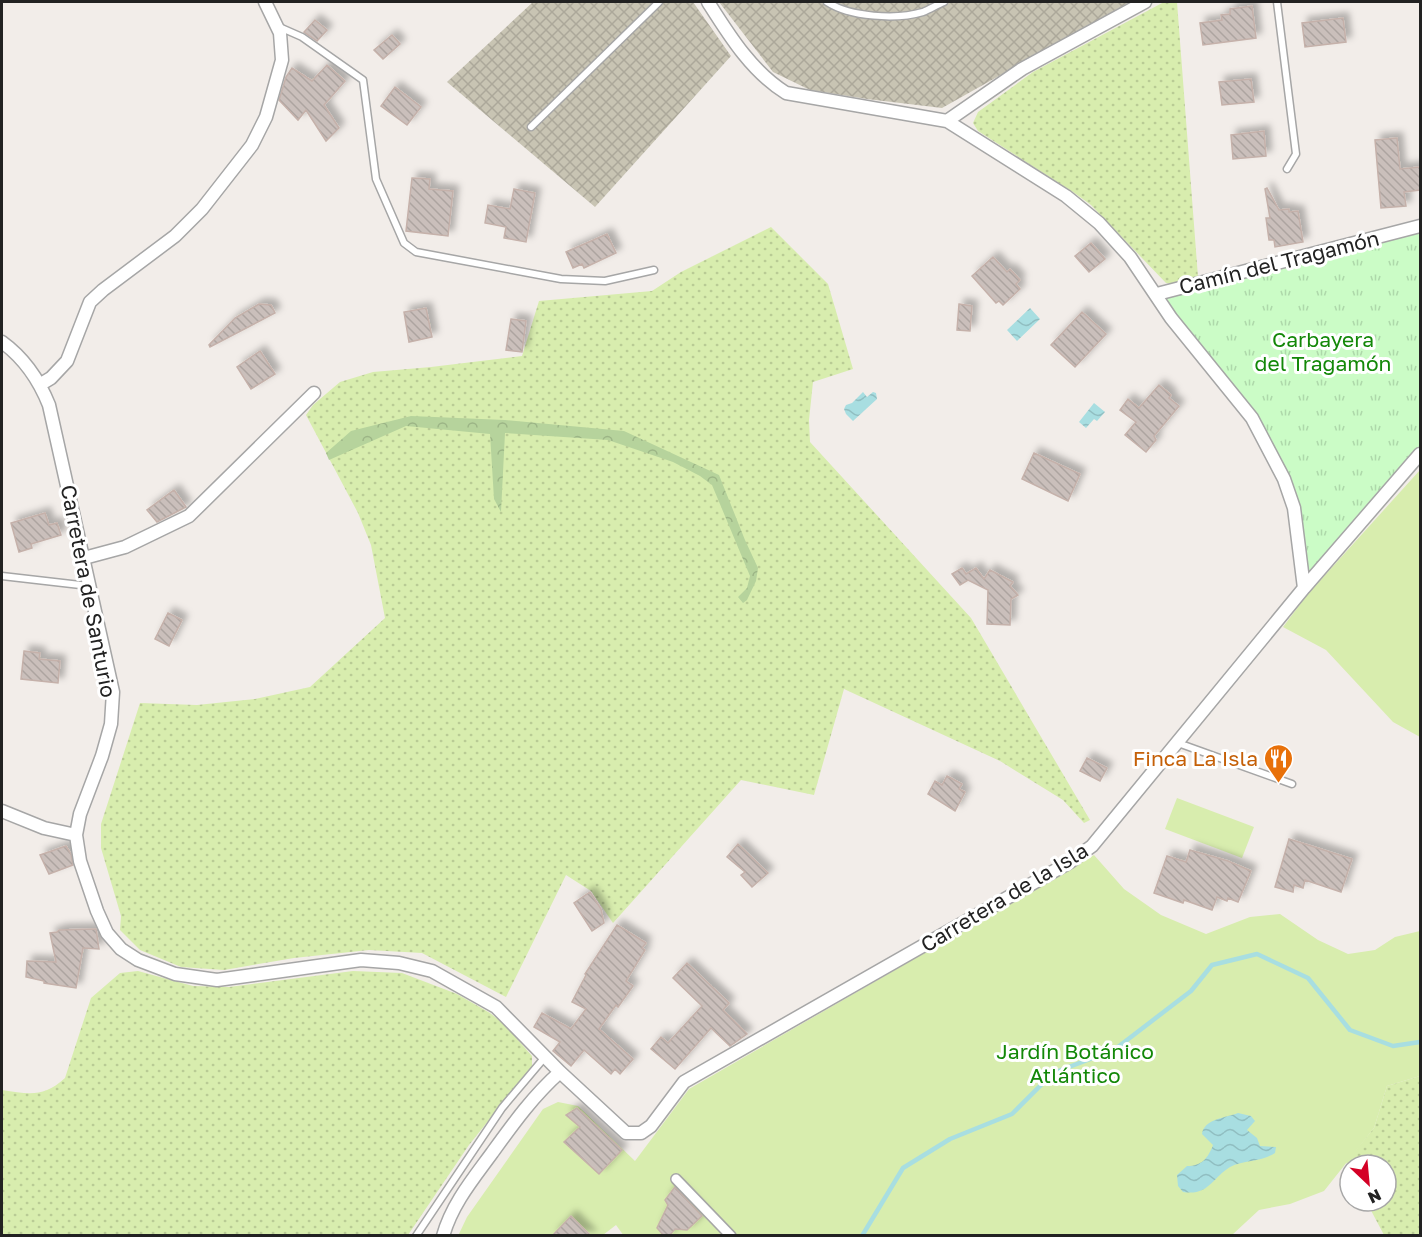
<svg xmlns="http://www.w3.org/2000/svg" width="1422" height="1237" viewBox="0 0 1422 1237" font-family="'Golos Text',sans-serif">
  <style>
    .construction { fill: url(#construction-cross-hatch) }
    .grass { fill: url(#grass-dots) }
    .forest { fill: url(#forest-crowns) }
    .park { fill: url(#park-tufts) }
    .garden { fill: #d8edae }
    .water { fill: url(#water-waves) }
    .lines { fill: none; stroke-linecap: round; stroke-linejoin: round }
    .stream { stroke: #a8dee1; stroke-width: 4.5 }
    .building { fill: url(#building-back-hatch); stroke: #c5b1aa; stroke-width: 1.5; filter: url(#shadow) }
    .service-casing { stroke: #a6a6a6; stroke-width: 9 }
    .pedestrian-casing { stroke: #a6a6a6; stroke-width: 12 }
    .minor-casing { stroke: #a6a6a6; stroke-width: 15 }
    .service { stroke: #fff; stroke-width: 6 }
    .pedestrian { stroke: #fff; stroke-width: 9 }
    .minor { stroke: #fff; stroke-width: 12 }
    .labels { text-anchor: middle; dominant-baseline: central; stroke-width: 6; stroke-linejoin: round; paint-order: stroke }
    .street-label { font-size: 21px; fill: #222; stroke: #fff }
    .park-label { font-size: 21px; fill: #138808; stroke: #fff }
    .food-label { font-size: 21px; fill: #c56008; stroke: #fff; text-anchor: end }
  </style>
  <defs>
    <pattern id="construction-cross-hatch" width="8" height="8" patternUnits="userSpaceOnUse" patternTransform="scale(1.5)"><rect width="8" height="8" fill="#c8c4b3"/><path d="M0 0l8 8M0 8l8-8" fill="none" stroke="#aca89a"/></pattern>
    <pattern id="grass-dots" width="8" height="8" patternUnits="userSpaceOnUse" patternTransform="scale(1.5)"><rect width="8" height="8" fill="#d8edae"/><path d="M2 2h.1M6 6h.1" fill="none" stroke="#b9cb95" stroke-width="1.8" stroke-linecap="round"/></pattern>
    <pattern id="forest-crowns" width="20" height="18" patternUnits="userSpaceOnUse" patternTransform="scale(1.5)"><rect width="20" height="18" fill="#b6d39c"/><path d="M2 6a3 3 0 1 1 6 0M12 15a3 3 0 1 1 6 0" fill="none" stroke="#9cb586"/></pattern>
    <pattern id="park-tufts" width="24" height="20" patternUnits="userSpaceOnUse" patternTransform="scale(1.5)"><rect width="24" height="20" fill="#cbfcc6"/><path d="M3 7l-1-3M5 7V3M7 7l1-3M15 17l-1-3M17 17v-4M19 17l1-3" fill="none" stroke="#aed8aa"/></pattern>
    <pattern id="water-waves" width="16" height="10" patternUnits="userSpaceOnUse" patternTransform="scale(1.5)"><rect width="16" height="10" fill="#a8dee1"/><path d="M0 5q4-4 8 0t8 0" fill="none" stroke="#90bec1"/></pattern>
    <pattern id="building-back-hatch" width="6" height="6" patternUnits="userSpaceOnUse" patternTransform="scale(1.5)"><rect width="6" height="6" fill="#cabfbb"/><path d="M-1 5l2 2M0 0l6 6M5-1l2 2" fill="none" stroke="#ada4a0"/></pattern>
    <filter id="shadow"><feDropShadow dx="5.5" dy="-5.5" stdDeviation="3" flood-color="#0004"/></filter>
  </defs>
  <rect width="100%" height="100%" fill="#f2ede9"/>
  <path class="construction" d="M533 2H693L731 56 595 207 447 82Z
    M719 2H1130L942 108 867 99 810 90 773 72Z"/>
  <path class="grass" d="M1164 2H1177L1198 277 1171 284 1166 283 1091 205 1073 192 978 131 973 123 978 112 1033 72Z
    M771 227 828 284 853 369 813 382 809 420 810 442 971 618 1090 820 1084 823 1063 800 1000 761 844 689 814 795 741 780 613 923 591 891 566 875 506 997 422 953 369 950 294 958 224 970 181 967 140 950 120 930 121 916 101 848V824L140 703 197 705 255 699 310 687 385 618 371 545 358 513 306 415 313 405 340 382 373 372 431 367 522 356 539 301 652 291 681 272Z
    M138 971 193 986 229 987 353 971 402 973 457 994 490 1013 504 1024 532 1056V1066L469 1145 408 1235 2 1236V1090C29 1094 43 1098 65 1078L91 998 120 973Z
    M1420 1076V1235H1384L1366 1201H1386V1165H1350V1170L1346 1162 1374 1128 1387 1086Z"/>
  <path class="forest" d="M411 416 505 420 624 431 719 475 745 540 758 568 756 581 747 600 743 603 738 597 747 588 750 576 712 485 700 476 673 462 608 440 505 433 501 512 494 499 490 434 406 426 329 460 326 453 351 431Z"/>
  <path class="park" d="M1420 226V454L1304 588 1294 508 1252 418 1157 294Z"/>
  <path class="garden" d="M1420 470V737L1393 722 1326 650 1283 627 1307 595Z
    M1177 798 1254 827 1242 858 1165 829Z
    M1094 855 1124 889 1161 915 1206 934 1250 917 1280 914 1318 940 1348 954 1375 950 1395 937 1420 931V1076L1387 1086 1374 1128 1324 1191 1290 1204 1259 1210 1232 1235 624 1236 616 1225 603 1235 588 1236 590 1234 571 1216 552 1235 458 1236 467 1217 543 1109 558 1102 578 1106 635 1161 689 1089Z"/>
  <path class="water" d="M1030 308 1040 319 1017 341 1007 330Z
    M863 392 867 397 873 392 876 393 877 399 853 421 846 414 844 409 846 405 852 403Z
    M1094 403 1105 412 1097 421 1094 419 1086 428 1079 422Z
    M1238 1113 1251 1116 1255 1121 1247 1130 1257 1138 1260 1146 1276 1147 1275 1153C1262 1162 1244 1160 1230 1167 1212 1178 1209 1196 1183 1192L1178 1186 1177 1175 1187 1166C1202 1166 1208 1158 1213 1145L1202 1134C1204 1119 1225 1118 1238 1113Z"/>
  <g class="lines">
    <path class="stream" d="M862 1236 903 1168 950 1139 1012 1114 1053 1073 1114 1050 1191 991 1212 965 1257 954 1308 978 1350 1030 1393 1046 1420 1042"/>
  </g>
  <path class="building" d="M1252 6 1256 38 1203 45 1200 23 1222 20 1221 15 1230 14V9Z
    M1343 18 1346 42 1305 47 1302 23Z
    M315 20 327 30 317 41 304 32Z
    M392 35 400 44 383 59 374 50Z
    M327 65 345 81 324 105 339 128 326 141 306 110 298 120 279 100 286 77 292 68 312 81Z
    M1251 79 1254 102 1222 105 1219 82Z
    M395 87 421 107 407 125 381 106Z
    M1264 131 1266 156 1233 159 1231 135Z
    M1397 138 1400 169 1420 167V190L1404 192 1406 206 1381 208 1375 140Z
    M412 178 430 179 429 189 453 191 448 236 406 231Z
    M1267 188 1279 210 1289 209V212L1298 211 1303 242 1275 247 1274 240H1269L1266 218H1270L1265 189Z
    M514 189 535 193 526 242 504 238 506 227 485 223 488 205 510 209Z
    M607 234 616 253 584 268 582 264 573 268 566 252Z
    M1091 243 1105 259 1089 272 1075 256Z
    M993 257 1007 272 1010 269 1020 280 1016 284 1020 289 1003 305 999 301 996 303 972 276Z
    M259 304 271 305 275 313 210 347 209 345 235 318Z
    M959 304 972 306 970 331 957 330Z
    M426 308 432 337 409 342 404 312Z
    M1082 312 1106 334 1075 367 1051 345Z
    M511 319 526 321 522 352 506 350Z
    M260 351 275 374 251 389 237 367Z
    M1159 385 1171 395 1169 398 1179 406 1154 436 1156 440 1146 452 1125 435 1136 422 1120 410 1128 399 1139 408Z
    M1034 453 1080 474 1068 501 1022 479Z
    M174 490 186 507 157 522 147 510Z
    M45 513 49 525 57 523 61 535 31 544 32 548 19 552 11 523Z
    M962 568 966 574 976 568 984 579 990 570 1013 582 1010 586 1018 595 1011 599 1010 625 987 624 988 590 968 580 960 585 952 574Z
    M168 613 182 620 169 646 155 639Z
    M24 651 40 653 39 659 60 661 58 683 21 679Z
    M1087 758 1107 768 1100 781 1080 771Z
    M947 776 962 784 959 789 965 792 955 811 928 794 935 781 942 785Z
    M1289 839 1352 859 1341 892 1305 880 1303 888 1294 885 1293 892 1275 887Z
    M738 844 768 873 752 887 741 875 745 872 727 857Z
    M66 846 71 854 73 865 49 874 40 855Z
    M1190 850 1228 861 1251 871 1238 902 1228 898 1227 901 1217 897 1212 910 1184 900 1183 903 1154 893 1167 856 1186 862Z
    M590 892 601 909 604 923 592 931 574 903Z
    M617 925 646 943 642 948 645 950 626 981 633 986 618 1007 616 1005 599 1029 633 1059 620 1074 615 1069 611 1074 584 1050 571 1066 553 1051 560 1042 534 1027 542 1013 571 1029 586 1009 572 1002 586 975 585 974Z
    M96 929 99 949 83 948 76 988 44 983V981L26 977 27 961 56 962 50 933 57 932 59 930Z
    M687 963 729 1003 723 1010 747 1034 730 1046 711 1028 675 1069 651 1049 661 1037 668 1043 702 1006 673 978Z
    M577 1108 622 1150 599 1174 564 1142 580 1127 566 1115Z
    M675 1187 702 1216 687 1230 675 1229 669 1236H664L657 1228 668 1205 665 1200Z
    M571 1216 591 1236H552Z"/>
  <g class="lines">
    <defs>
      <path id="service" d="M827 2C850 17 896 20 923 12 930 9 937 5 944 2
        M1277 2 1296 154 1287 169
        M277 26 302 37 363 80 376 179 404 243 416 252 561 279 605 281 654 270
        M531 127 659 2
        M2 576 89 586
        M1178 743 1292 784
        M416 1236 502 1108 545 1057"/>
      <path id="pedestrian" d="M676 1179 731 1236"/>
      <path id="minor" d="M708 2C729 35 751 71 786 93L947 121 1066 196 1099 223 1130 257 1171 318 1252 418 1284 479 1294 508 1304 588
        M947 121 1022 69 1145 2
        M1157 294 1420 226
        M2 342C24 358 39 380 49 405L113 692 111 724 102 756 80 814 76 835 80 861 97 911 107 933 121 949 138 960 175 974 217 980 361 960 399 963 432 971 496 1007 560 1072 626 1133H641L651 1126 684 1082 1070 862 1092 846 1304 588 1420 454
        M41 384 51 378 67 361 90 302 103 290 175 236 202 209 252 145 266 117 282 60 280 33 265 2
        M84 558 125 547 189 516 314 393
        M2 811 44 828 76 835
        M443 1236C452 1204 473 1179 492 1153 513 1124 533 1096 560 1072"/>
    </defs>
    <use href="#service" class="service-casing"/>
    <use href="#pedestrian" class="pedestrian-casing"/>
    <use href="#minor" class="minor-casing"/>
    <use href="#service" class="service"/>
    <use href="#pedestrian" class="pedestrian"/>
    <use href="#minor" class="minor"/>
  </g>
  <defs>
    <symbol id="restaurant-pin" viewBox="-11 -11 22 30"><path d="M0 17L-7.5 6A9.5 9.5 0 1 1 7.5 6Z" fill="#e8710a" stroke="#fff"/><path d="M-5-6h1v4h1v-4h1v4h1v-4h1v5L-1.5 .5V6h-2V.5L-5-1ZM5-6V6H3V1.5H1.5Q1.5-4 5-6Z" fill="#fff"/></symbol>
  </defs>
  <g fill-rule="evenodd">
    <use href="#restaurant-pin" x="1262" y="742" width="33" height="45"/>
  </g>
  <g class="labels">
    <g class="street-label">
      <text transform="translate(1279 262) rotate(-14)">Camín del Tragamón</text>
      <text transform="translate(89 591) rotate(79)">Carretera de Santurio</text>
      <text transform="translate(1004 897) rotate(-31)">Carretera de la Isla</text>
    </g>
    <g class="park-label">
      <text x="1323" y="339">Carbayera<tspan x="1323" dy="24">del Tragamón</tspan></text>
      <text x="1075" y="1051">Jardín Botánico<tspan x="1075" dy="24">Atlántico</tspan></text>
    </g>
    <g class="food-label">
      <text x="1258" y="758">Finca La Isla</text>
    </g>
  </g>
  <rect width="1422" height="1237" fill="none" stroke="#222222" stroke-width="6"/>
  <g transform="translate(1368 1183) rotate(154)"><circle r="28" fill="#ffffff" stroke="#a7a7a7" stroke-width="1.5"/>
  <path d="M0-4.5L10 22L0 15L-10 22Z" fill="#d40025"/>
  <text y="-9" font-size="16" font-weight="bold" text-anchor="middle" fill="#222222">N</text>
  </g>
</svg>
